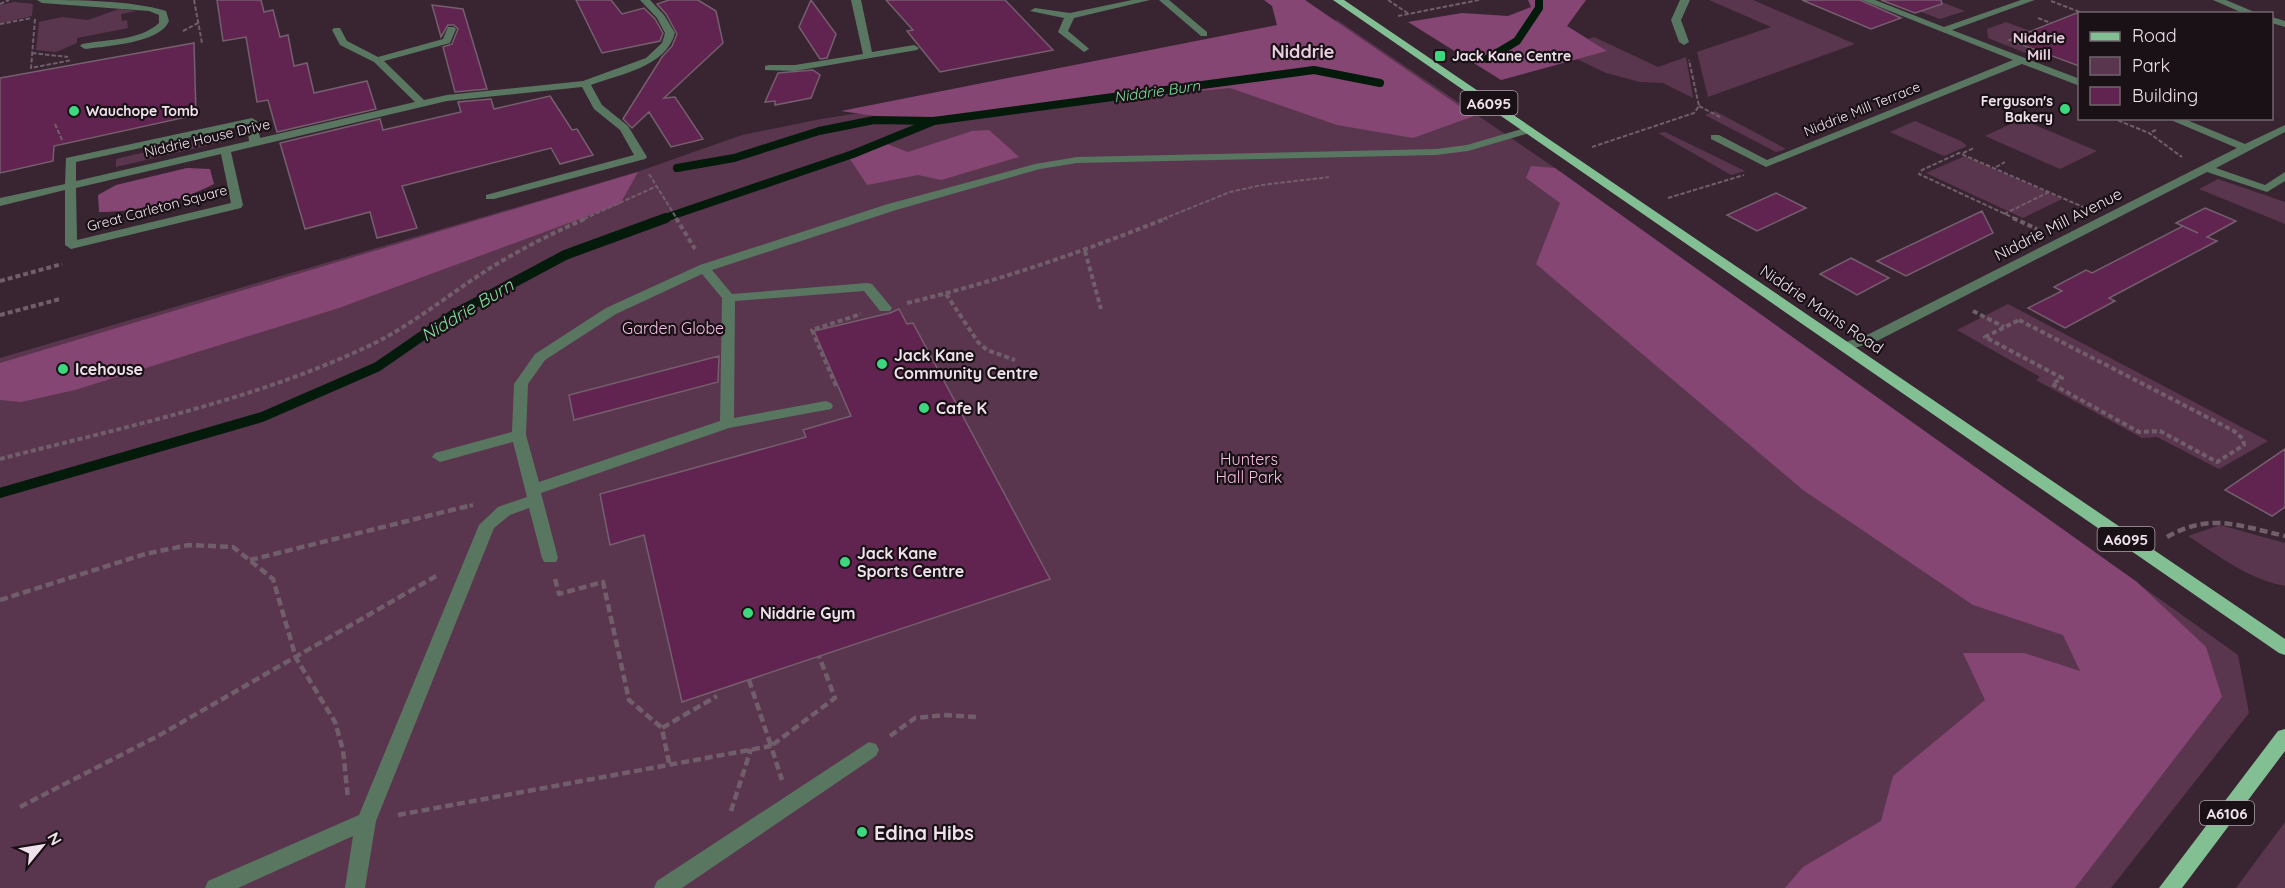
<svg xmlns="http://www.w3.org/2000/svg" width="2285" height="888" viewBox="0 0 2285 888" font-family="Quicksand,sans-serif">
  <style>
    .green { fill: #5a364e }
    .forest { fill: #864673 }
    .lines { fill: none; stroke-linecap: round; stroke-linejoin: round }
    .stream-far1 { stroke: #041b0c; stroke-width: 8 }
    .stream { stroke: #041b0c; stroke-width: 10 }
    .building { fill: #612450; stroke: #755e6d; stroke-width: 1.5 }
    .path-far2 { stroke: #705e6a; stroke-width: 2; stroke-dasharray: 4.5 2; stroke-linecap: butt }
    .path-far1 { stroke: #705e6a; stroke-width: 4; stroke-dasharray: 5 3; stroke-linecap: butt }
    .path { stroke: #705e6a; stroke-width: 4.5; stroke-dasharray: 8 4; stroke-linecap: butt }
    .minor { fill: #597661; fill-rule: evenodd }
    .major { fill: #82c094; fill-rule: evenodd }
    .poi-dot { fill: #3cd77e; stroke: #1a1117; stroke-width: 2 }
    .labels { text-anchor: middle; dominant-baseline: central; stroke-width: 4.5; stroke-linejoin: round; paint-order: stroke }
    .far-poi-label { font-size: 14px; font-weight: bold; fill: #f0e2eb; stroke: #1a1117; text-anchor: start }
    .far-street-label { font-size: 14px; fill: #f0e2eb; stroke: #1a1117 }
    .far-neighbourhood-label { font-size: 15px; font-weight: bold; fill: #eacfe0; stroke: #1a1117 }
    .far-water-label { font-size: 15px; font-style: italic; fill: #7ce09d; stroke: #1a1117 }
    .shield { fill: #1a1117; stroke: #b0a3ab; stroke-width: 1.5 }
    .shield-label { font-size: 15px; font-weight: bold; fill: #f0e2eb }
    .street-label { font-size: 16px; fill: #f0e2eb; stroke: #1a1117 }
    .park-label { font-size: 16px; fill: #f7bfe4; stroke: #1a1117 }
    .poi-label { font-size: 16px; font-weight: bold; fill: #f0e2eb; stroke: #1a1117; text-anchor: start }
    .far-district-label { font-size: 18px; font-weight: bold; fill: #eacfe0; stroke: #1a1117 }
    .water-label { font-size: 18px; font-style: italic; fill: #7ce09d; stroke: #1a1117 }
    .near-poi-label { font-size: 20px; font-weight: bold; fill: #f0e2eb; stroke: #1a1117; text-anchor: start }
  </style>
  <rect width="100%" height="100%" fill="#392532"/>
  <path class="green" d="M1709 0H1753L1855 44 1708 97 1697 52 1771 27Z
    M1889 0H1936L1965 11 1940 19Z
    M14 2 33 4 32 16 0 23V5Z
    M119 9 137 11 121 14 122 21 127 20 128 28 77 38V43L56 52 36 50 39 22 62 17 88 20Z
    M1337 20 1555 168 2238 655 2249 713 2111 888H0V358L637 172 742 135 821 119 971 96 1203 51Z
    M2006 22 2058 41 2059 46 2033 56 1988 38 1987 29Z
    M1594 37 1658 67 1686 57 1693 98 1663 83 1640 82 1606 73 1577 59 1606 51 1588 39Z
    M1715 111 1786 149 1776 152 1705 115Z
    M2021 119 2097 151 2060 169 1985 136Z
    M1915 121 1961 141 1967 146 1944 156 1890 132Z
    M1665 132 1745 171 1731 175 1658 133Z
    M221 134 222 142 116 167V159Z
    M1965 156 2062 199 2023 218 1926 173Z
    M2218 179 2285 202V224L2199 189Z
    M2008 304 2268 441 2219 469 2157 437 2142 438 2036 380 2040 377 1957 330Z
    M2220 525 2285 543V586C2248 579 2219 556 2188 536Z
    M2285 822V888H2236Z"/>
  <path class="forest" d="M1264 0H1305L1474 116 1413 138 1337 125 1230 88 902 120 841 111 1277 25 1272 6Z
    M1528 0H1586L1567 26 1607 51 1501 80 1408 22 1462 13 1508 16 1531 7Z
    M989 130 1019 157 941 180 918 175 867 185 850 159 887 144 908 152 972 131Z
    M1531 166 1555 168 2137 582 2206 647 2222 697 2075 888H1785L1803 867 1881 821 1893 776 1985 700 1963 653H2024L2080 671 2063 635 1973 605 1803 490 1536 264 1560 203 1526 178Z
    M187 168 210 169 214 184C179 202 138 212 99 212L98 195 116 185Z
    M638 172 620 204 339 308 75 390 21 402 0 400V363Z"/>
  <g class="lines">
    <path class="stream-far1" d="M1487 59 1517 41 1539 8V0
      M677 168 734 158 819 131 874 120 934 121 1314 70 1380 83
      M662 219 853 154 934 121"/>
    <path class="stream" d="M0 493 262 417 377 367 451 316 565 255 666 218"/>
  </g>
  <path class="building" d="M217 0H261L264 12 273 10 280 37 288 35 294 66 307 63 314 93 367 81 376 109 277 132 268 100 257 102 246 37 223 41Z
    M576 0H611L622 14 644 8 655 19 663 33 660 41 602 53Z
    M669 0H698L716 11 723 43 664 98 675 97 703 139 671 147 649 112 632 128 623 119 662 57 672 46 677 34 666 14 657 4Z
    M811 0 836 34 827 58 820 59 799 27Z
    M886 0H1005L1053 50 940 72 907 31 913 30Z
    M1802 0H1860L1901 18 1871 29Z
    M1881 0H1941L1942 4 1915 13Z
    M432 5 463 9 487 89 455 92 443 47 452 44 458 29 454 25H448L441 37Z
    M2079 12V66L2009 40Z
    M194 43 196 115 54 146 53 161 0 173V78Z
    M813 70 820 75 811 98 775 105V101L765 102 778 73Z
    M550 96 572 130 577 129 593 155 560 164 551 148 402 186 417 228 377 238 370 212 305 229 280 143 380 119 383 130 461 112 458 102 491 99 494 109Z
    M1776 193 1806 208 1757 231 1727 215Z
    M2205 208 2236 221 2207 237 2217 241 2109 298 2115 301 2065 328 2028 308 2062 291 2054 287 2086 270 2092 273 2183 226 2198 233 2176 223Z
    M1982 211 1993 233 1906 276 1877 261Z
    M1851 258 1889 278 1857 295 1820 274Z
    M899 309 907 324 913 323 1050 579 682 702 644 535 610 545 600 494 806 437 803 430 851 416 814 331 890 313Z
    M719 356 718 382 574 420 569 395Z
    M2285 449V507L2272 516 2225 490Z"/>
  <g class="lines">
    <path class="path-far2" d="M194 0 202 43
      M1388 0 1409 14
      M2051 1 2085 14
      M0 4 9 0
      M1398 16 1479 0
      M2038 18 2051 23
      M35 19 31 68 72 60
      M0 24 32 18
      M183 31 198 23
      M32 53 68 57
      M1699 106 1720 117
      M2112 118 2149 133
      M55 124 63 142
      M2156 130 2149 133 2182 157
      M1592 147 1694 113 1699 106 1689 60
      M1963 153 1974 148
      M1996 167 2005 162
      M649 174 677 219
      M1668 198 1744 175
      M2004 214 2049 192
      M584 219 657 186
      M1163 219 1230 192 1262 185 1329 177
      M2016 219 1919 174 1922 170 1959 153 2083 207"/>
    <path class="path-far1" d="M676 218 695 249
      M2013 218 2037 229
      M1085 251 1101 309
      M0 281 62 264
      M946 294 978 342 987 350 1015 360
      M907 303C996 282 1082 252 1167 218
      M1973 311 2004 327
      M0 315 60 299
      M2019 320 2234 431 2243 439 2244 445 2217 462 2160 431 2139 432 2052 384 2062 378 1985 337Z
      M836 386 812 330 861 314
      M0 459C120 428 247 402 360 350 406 330 445 297 487 270 519 250 552 233 587 218
      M462 508 473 505"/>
    <path class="path" d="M2167 537C2211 512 2239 526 2285 536
      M250 560 468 506
      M555 579 559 594 603 582 629 700 662 728
      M0 600 145 554 189 545 233 547 273 579 296 658 335 722 343 750 348 798
      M749 680 771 746 835 698 819 656
      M890 736 915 718 944 715 976 717
      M669 763 662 728 717 696
      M20 807 158 736 438 575
      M731 811 751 749
      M398 815 771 746 782 780"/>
    <path class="minor" d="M37 0C77 0 130 0 166 11L169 21C160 43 107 46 85 49L80 46 82 44C106 39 140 41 159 23V15L149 11 42 3Z
      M640 0H650L664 15 675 33C666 67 620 74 591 85L602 105 628 126 647 157 645 159 494 199H486V195L634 155 620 130 594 109 582 87 447 101 231 152 243 205 241 208 71 249 65 245V190L0 206V198L65 184 66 158 252 118 257 121 260 138 415 102 374 62 340 45 332 30 334 28H340L347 41 378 57 443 39 448 27H454L456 29 450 43 384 61 424 100 447 95 583 81 646 58 662 43 665 33 657 18ZM247 125 249 141 76 181V162ZM221 154 231 203 77 240 76 188Z
      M851 0H861L872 52 914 45 919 48 917 50 795 71 765 70V66L769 65H795L863 54Z
      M1132 0H1150L1074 18 1068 31 1087 47 1089 49 1084 52 1058 32 1064 18 1030 11 1035 8 1070 13Z
      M1159 0H1169L1207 32V36H1201Z
      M1680 0H1690L1681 20 1689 42 1684 45 1679 42 1671 20Z
      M1862 0H1875L1944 27 2021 0H2035L1952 30 2080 79V86L2022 64 1766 167 1711 139V135H1719L1767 160 2013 60Z
      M2213 0H2226L2259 14H2245Z
      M2272 17 2285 21V27L2272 23Z
      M2166 118H2182L2245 144 2285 125V132L2216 168 2265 185 2285 172V181L2267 192 2207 172 1877 341 1845 351 1840 350 1838 347 1840 344 1867 335 2237 148Z
      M1529 127 1533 128V132L1468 151 1436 155 1077 163 1040 169 896 210 712 270 732 294 867 283 872 284 892 308 890 311H880L864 291 735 301 734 418 826 401 831 403 833 406 831 409 729 428 541 493 558 558 556 562H544L542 558 529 508 510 515 494 528 376 821 365 888H345L353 836 238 888H205L208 881 359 815 479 525 498 507 527 497 513 442 440 462 432 457 435 453 512 432 514 384 535 354 606 308 700 265 888 204 1035 164 1077 157 1436 149 1467 145ZM702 274 722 298 720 421 539 482 526 435 528 384 545 360 616 314Z
      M869 742 876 744 879 750 876 756 682 888H654L657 881Z"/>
    <path class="major" d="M1333 0H1344L2285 639V655L2279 653Z
      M2285 729V751L2182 888H2159L2278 731Z"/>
  </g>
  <g class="poi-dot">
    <rect x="1434" y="50" width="12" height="12" rx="3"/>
    <circle cx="2065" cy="109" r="6"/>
    <circle cx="74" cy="111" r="6"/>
    <circle cx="882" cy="364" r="6"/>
    <circle cx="63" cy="369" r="6"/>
    <circle cx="924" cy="408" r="6"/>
    <circle cx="845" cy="562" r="6"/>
    <circle cx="748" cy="613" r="6"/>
    <circle cx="862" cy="832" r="6"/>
  </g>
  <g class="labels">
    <g class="far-poi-label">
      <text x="1452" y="56">Jack Kane Centre</text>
      <text x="2053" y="101" text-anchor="end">Ferguson's<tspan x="2053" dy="16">Bakery</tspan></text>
      <text x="86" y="111">Wauchope Tomb</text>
    </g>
    <g class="far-street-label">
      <text transform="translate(1862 109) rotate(-22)">Niddrie Mill Terrace</text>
      <text transform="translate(207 138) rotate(-13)">Niddrie House Drive</text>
      <text transform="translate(157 208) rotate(-15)">Great Carleton Square</text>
    </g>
    <g class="far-neighbourhood-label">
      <text x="2039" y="37">Niddrie<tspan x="2039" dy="17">Mill</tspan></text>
    </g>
    <g class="far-water-label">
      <text transform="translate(1157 91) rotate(-8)">Niddrie Burn</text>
    </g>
    <g class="shield">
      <rect x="1460.5" y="91" width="57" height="24" rx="4.5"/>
      <rect x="2097.5" y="527" width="57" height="24" rx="4.5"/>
      <rect x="2200" y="801" width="54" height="24" rx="4.5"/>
    </g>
    <g class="shield-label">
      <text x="1489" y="103">A6095</text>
      <text x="2126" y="539">A6095</text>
      <text x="2227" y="813">A6106</text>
    </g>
    <g class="street-label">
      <text transform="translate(2058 224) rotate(-27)">Niddrie Mill Avenue</text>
      <text transform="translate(1822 309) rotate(34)">Niddrie Mains Road</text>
    </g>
    <g class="park-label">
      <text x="673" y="328">Garden Globe</text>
      <text x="1249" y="459">Hunters<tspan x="1249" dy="18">Hall Park</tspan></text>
    </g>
    <g class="poi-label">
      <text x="894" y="355">Jack Kane<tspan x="894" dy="18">Community Centre</tspan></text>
      <text x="75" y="369">Icehouse</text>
      <text x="936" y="408">Cafe K</text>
      <text x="857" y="553">Jack Kane<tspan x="857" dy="18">Sports Centre</tspan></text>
      <text x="760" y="613">Niddrie Gym</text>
    </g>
    <g class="far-district-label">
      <text x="1303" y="51">Niddrie</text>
    </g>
    <g class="water-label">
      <text transform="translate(467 310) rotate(-31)">Niddrie Burn</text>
    </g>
    <g class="near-poi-label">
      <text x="874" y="832">Edina Hibs</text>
    </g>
  </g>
  <rect x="2078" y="12" width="195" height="108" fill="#1a1117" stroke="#70656c" stroke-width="1.5"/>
  <rect x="2090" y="32" width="30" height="9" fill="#82c094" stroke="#70656c" stroke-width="1.5"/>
  <text x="2132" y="42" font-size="18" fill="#f0e2eb">Road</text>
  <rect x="2090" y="57" width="30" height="18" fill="#5a364e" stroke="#70656c" stroke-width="1.5"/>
  <text x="2132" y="72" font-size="18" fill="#f0e2eb">Park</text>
  <rect x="2090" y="87" width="30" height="18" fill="#612450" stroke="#70656c" stroke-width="1.5"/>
  <text x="2132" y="102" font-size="18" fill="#f0e2eb">Building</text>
  <g transform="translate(42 846) rotate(60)" stroke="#1a1117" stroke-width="4.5" paint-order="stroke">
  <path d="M0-4.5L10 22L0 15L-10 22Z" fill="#f0e2eb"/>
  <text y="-9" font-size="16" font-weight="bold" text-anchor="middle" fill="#f0e2eb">N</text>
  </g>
</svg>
